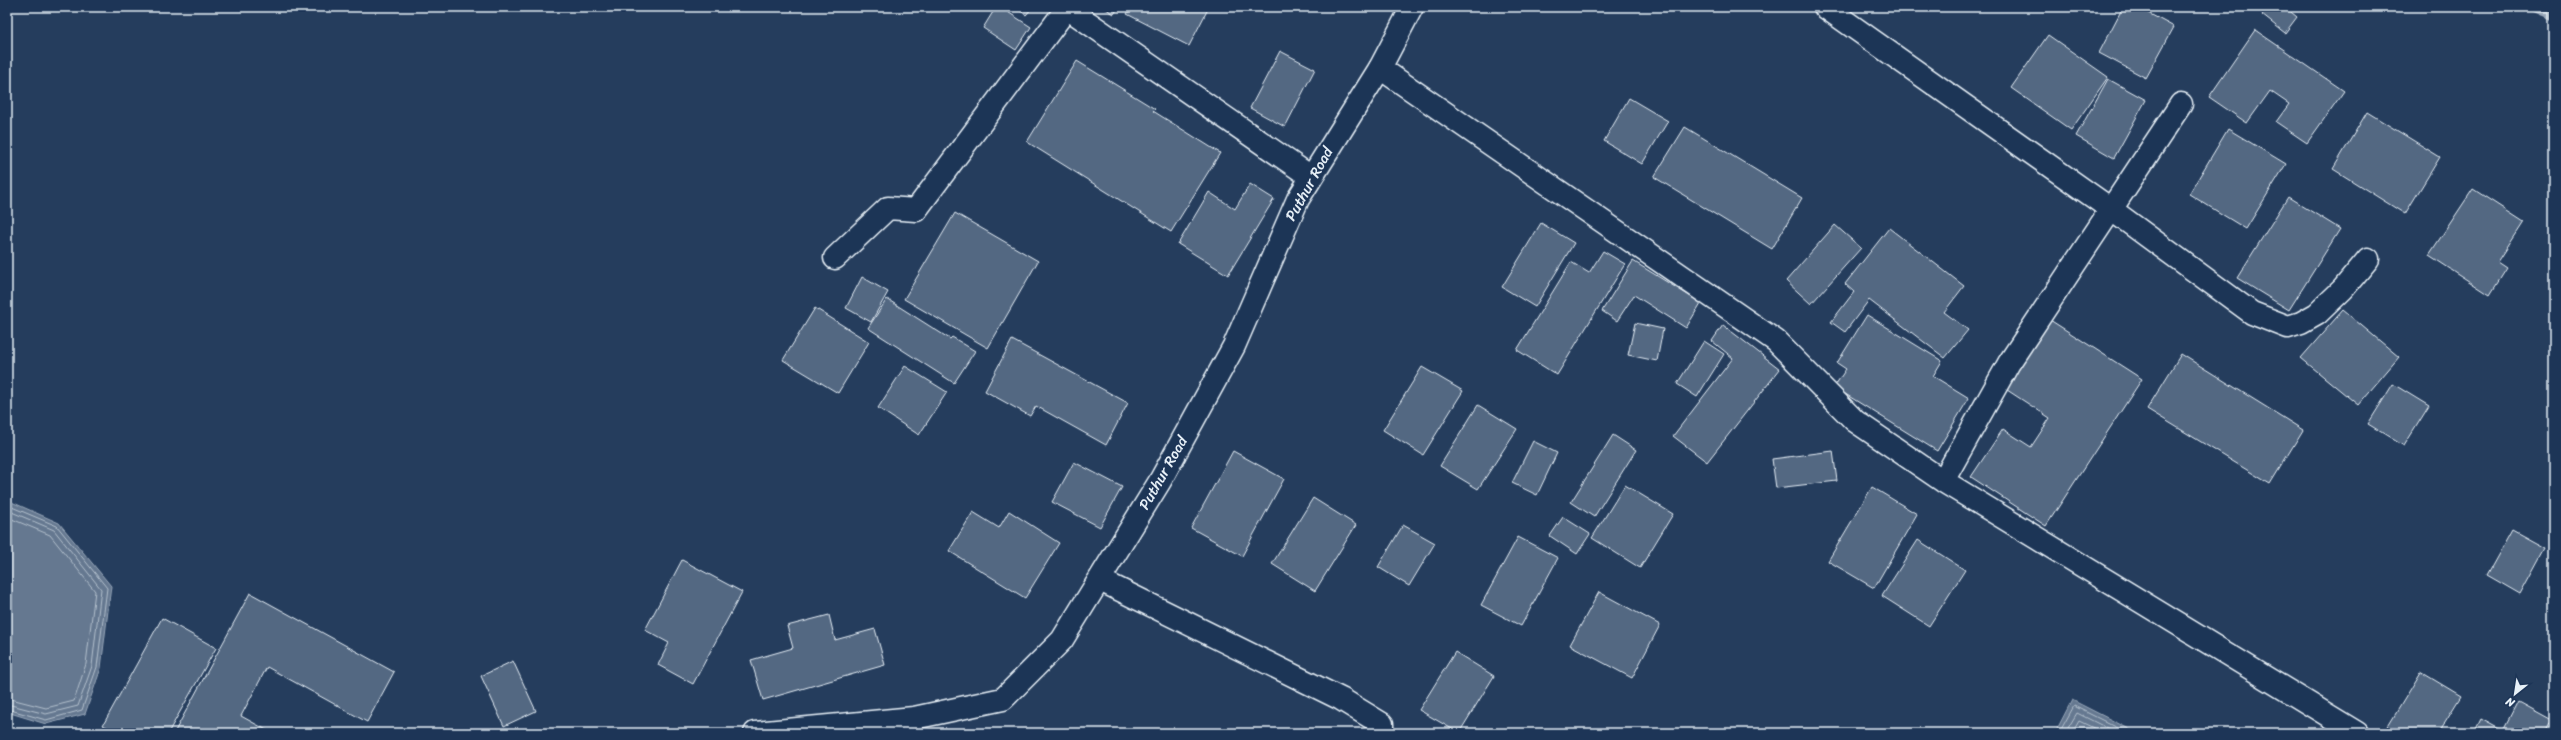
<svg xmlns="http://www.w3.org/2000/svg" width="2561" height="740" viewBox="0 0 2561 740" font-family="Sriracha,sans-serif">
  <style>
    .water { fill: #657890; stroke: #99a8ba }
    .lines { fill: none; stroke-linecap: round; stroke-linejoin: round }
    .shore { stroke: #b4c1ce; stroke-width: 1 }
    .stream { stroke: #99a8ba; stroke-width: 11 }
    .building { fill: #536782; stroke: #e8f1f8 }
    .minor-casing { stroke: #e8f1f8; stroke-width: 25 }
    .tertiary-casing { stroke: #e8f1f8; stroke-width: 25 }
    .minor { stroke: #1d3557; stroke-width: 22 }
    .tertiary { stroke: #1d3557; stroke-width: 22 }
    .labels { text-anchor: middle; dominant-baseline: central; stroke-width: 3.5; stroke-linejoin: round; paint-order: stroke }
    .street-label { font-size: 15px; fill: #e8f1f8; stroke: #1d3557 }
  </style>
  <rect width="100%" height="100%" fill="#253d5d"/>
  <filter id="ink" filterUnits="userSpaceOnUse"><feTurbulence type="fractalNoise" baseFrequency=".025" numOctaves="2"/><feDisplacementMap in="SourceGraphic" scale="8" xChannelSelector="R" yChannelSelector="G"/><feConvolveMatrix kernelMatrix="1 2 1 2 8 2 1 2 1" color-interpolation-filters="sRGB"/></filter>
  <g filter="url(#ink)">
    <path class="water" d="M7 500 59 523 111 586 101 668 85 714 46 724 7 712Z
      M2072 700 2137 733H2055Z"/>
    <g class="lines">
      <path class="shore" d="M7 505 57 526 107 588 97 667 82 710 46 720 7 709
        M7 510 54 530 101 589 92 666 78 706 46 714 7 704
        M7 517 50 535 95 591 86 664 74 701 46 708 7 698
        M2059 733 2074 706 2128 733
        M2065 733 2077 713 2117 733
        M2072 733 2079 721 2104 733"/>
      <path class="stream" d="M2536 7 2554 15"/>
    </g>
    <path class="building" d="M996 7H1000L1031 27 1016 50 983 28Z
      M1015 7H1033L1026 15Z
      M1103 7H1119L1114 14Z
      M1131 7H1209L1189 46 1127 14Z
      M2123 7H2137L2174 27 2146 78 2099 53Z
      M2268 7H2285L2297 17 2285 33 2262 15Z
      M2255 30 2344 91 2307 143 2276 122 2289 104 2270 91 2247 123 2209 97Z
      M2048 35 2108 77 2071 130 2011 88Z
      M1280 51 1315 69 1285 127 1250 108Z
      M1077 61 1155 109 1153 111 1220 153 1171 232 1027 142Z
      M2108 79 2146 100 2114 158 2076 136Z
      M1629 98 1668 121 1642 164 1604 141Z
      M2367 112 2440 157 2405 214 2333 169Z
      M1685 127 1802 198 1772 249 1654 177Z
      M2228 129 2286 164 2246 229 2189 194Z
      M1250 184 1274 199 1228 275 1178 244 1209 192 1235 209Z
      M2473 189 2524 222 2498 262 2507 268 2490 295 2429 255Z
      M2288 197 2340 229 2289 310 2237 278Z
      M955 213 1038 261 988 348 904 299Z
      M1541 223 1574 243 1535 307 1502 287Z
      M1835 225 1861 248 1811 304 1786 281Z
      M1889 228 1964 286 1944 312 1968 330 1945 358 1869 300 1845 332 1831 322 1854 292 1845 284Z
      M1603 251 1625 264 1557 375 1517 350 1571 262 1589 273Z
      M1633 261 1701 303 1686 328 1634 295 1617 321 1602 311Z
      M862 277 888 292 871 322 846 308Z
      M887 299 950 339 952 337 975 351 954 383 868 328Z
      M815 308 869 342 838 393 783 360Z
      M2343 310 2399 357 2358 405 2301 358Z
      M1867 315 1942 361 1933 376 1969 398 1937 451 1834 387 1846 369 1837 363Z
      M2050 320 2142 379 2046 526 1971 477 2003 429 2031 447 2050 418 2004 388Z
      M1635 323 1663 329 1657 361 1628 355Z
      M1723 325 1780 369 1707 462 1673 436 1733 358 1712 341Z
      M1012 340 1128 403 1106 445 1036 406 1030 416 985 391Z
      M1704 341 1724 354 1697 397 1677 384Z
      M2181 354 2303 430 2270 484 2147 409Z
      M905 366 947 392 919 435 878 408Z
      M1422 367 1463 391 1423 455 1383 430Z
      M2393 384 2429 406 2404 446 2368 424Z
      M1478 405 1517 429 1478 489 1440 466Z
      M1613 435 1636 450 1594 517 1571 502Z
      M1533 441 1557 453 1537 495 1512 483Z
      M1233 451 1284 479 1242 556 1191 528Z
      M1833 451 1837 481 1776 488 1772 459Z
      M1074 462 1122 487 1100 527 1052 502Z
      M1625 485 1673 514 1640 568 1592 538Z
      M1872 487 1917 514 1874 588 1828 561Z
      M1313 498 1356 525 1315 591 1272 564Z
      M1009 511 1059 543 1025 598 949 551 973 512 999 528Z
      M1563 517 1590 534 1577 554 1550 536Z
      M1403 525 1435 543 1409 586 1378 567Z
      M2512 530 2545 548 2520 594 2487 575Z
      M1518 537 1558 558 1521 626 1481 605Z
      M1918 540 1965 570 1929 626 1882 596Z
      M682 560 742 592 693 684 658 665 669 643 645 630Z
      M1599 592 1660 625 1632 678 1570 645Z
      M250 593 394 672 367 722 267 667 241 716 272 733H174Z
      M829 615 835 640 875 629 885 665 763 700 751 660 793 648 787 626Z
      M162 618 216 648 168 733H117L103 725Z
      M1455 652 1494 676 1459 733 1419 710Z
      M513 661 536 711 504 726 481 676Z
      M2421 672 2461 696 2438 733H2384Z
      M2518 702 2551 720 2544 733H2474L2481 719 2503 731Z"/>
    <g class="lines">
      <defs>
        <path id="minor" d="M1825 7 2112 210 2252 313 2288 327 2301 323 2317 314 2343 289 2368 259
          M1380 68 1776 341 1855 421 1943 481 2357 733
          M835 258 888 208 916 210 1067 8 1311 177
          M1943 481 2009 363 2181 104
          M1100 580 1341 699 1382 724V733"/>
        <path id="tertiary" d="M755 733 914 718 1003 699 1062 640 1160 481 1234 346 1298 199 1380 68 1412 7"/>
      </defs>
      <use href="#minor" class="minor-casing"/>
      <use href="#tertiary" class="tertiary-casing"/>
      <use href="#minor" class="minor"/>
      <use href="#tertiary" class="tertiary"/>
    </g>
  </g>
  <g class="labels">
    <g class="street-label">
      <text transform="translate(1309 184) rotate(-61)">Puthur Road</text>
      <text transform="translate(1163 473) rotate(-60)">Puthur Road</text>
    </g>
  </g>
  <rect width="2561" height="740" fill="none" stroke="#1d3557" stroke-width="24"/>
  <rect x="12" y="12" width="2537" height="716" fill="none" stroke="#e8f1f8" stroke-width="1.5" filter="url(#ink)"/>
  <g transform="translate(2515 694) rotate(210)" stroke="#1d3557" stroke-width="3" paint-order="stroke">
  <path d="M0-3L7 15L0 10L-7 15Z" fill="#e8f1f8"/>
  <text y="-6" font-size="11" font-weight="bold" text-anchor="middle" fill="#e8f1f8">N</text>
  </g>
</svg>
